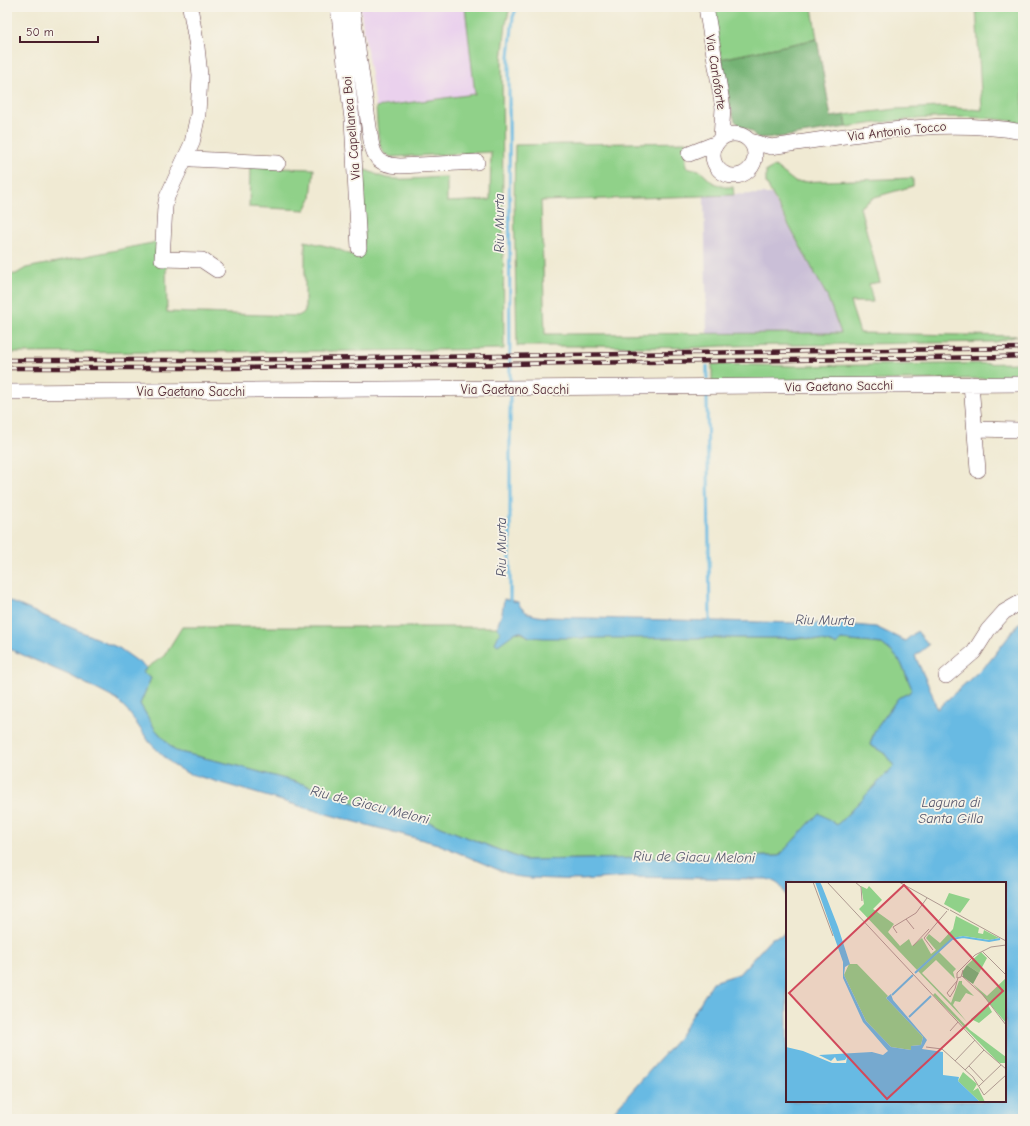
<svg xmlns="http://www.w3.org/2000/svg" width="1030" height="1126" viewBox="0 0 1030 1126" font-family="'Comic Neue',sans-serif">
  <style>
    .built { fill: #ead1ed }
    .industrial { fill: #cabfd7 }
    .green { fill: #90d189; stroke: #6d785a }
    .forest { fill: #74b375; stroke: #5f6950 }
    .water { fill: #67bae3; stroke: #586c87 }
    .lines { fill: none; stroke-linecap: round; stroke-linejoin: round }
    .stream { stroke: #67bae3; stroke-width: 3 }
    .minor-casing { stroke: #633d44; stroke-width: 16 }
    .minor { stroke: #fff; stroke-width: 15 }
    .rail-casing { stroke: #4a1f2b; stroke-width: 4.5 }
    .rail { stroke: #f7f3e8; stroke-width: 3; stroke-dasharray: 9; stroke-linecap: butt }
    .labels { text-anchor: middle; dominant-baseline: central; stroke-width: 3.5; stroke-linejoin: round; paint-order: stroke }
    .street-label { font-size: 13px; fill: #4a1f2b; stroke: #f7f3e8 }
    .water-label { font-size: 14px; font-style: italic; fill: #54556b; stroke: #f7f3e8 }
    .inset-river { fill: none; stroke: #67bae3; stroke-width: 2 }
    .inset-road { fill: none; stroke: #ae9990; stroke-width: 1 }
    .view { fill: #d1495b; fill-opacity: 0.15; stroke: #d1495b; stroke-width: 2 }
    .inset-edge { fill: none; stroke: #4a1f2b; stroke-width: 2 }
  </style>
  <rect width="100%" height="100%" fill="#f7f3e8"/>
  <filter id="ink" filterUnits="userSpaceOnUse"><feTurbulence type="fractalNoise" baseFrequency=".025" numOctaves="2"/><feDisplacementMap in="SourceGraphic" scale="8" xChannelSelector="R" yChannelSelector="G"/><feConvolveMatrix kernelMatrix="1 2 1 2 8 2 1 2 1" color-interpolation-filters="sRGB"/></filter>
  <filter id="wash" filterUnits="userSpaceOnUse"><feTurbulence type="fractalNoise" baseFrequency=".012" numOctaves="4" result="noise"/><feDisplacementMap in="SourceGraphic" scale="16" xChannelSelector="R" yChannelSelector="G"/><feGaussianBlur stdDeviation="0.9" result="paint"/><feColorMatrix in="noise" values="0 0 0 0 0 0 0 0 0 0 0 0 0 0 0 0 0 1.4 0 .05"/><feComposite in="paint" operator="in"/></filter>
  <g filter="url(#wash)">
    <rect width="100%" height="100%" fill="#f0ead3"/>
    <path class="built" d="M360 7H465L475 94 376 107Z"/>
    <path class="industrial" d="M771 194 827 296 841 333H707L704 195Z"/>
    <path class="green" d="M465 7H510L506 24 502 60 504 349 354 351 7 353V275L16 274 26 268 157 242 166 263 167 312 298 316 305 312V241L335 248 352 255 363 253 364 234 362 169C371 171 378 176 386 178 403 181 430 177 447 177V202L490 200 491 152 392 157C389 156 386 155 384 153 377 146 377 117 376 107L475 94Z
      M713 7H812L817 39 721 59Z
      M976 7H1023V123C965 112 905 119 847 127L845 115 896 109 942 107 982 110Z
      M686 142V167L699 170 712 182 724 187H733L734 195 541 201 545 334 841 333 827 296 766 183V171L775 166 795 182 913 178V186L875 197 860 207 880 282 869 284 873 302H850L860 333 1018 336 995 342 722 346 690 348 591 346H517L514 202 515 145Z
      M250 165 276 168 314 169 311 198 305 210 249 207Z
      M1023 363V378L712 383V364L794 366Z
      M182 627H497L500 632 498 645C511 635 514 627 529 637L805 638 827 642 836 645 841 640 882 644 893 653 901 663 912 689 909 693 898 698 874 732 870 745 884 753 894 766 837 825 819 813 779 856 524 860 426 821 386 807 357 804 303 784 234 765 175 751 155 729 140 704 151 678 141 672 164 656Z"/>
    <path class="forest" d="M817 39 831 117 845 115 847 127 782 137 757 138 752 132 740 126 735 121 730 105 721 59Z"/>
    <path class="water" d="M504 599 518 602C523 614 534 616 546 617L843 624 876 627 905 641 917 631 929 645 915 656 931 691 937 709 989 662 1019 623 1023 621V1119H607L677 1040 713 982 739 974 772 938 783 935 787 926V1101H1005V883H787V900C783 887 780 883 767 879L627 877 582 880 530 878 513 876 438 844 330 815 187 773 174 766 150 743 128 711 117 700 71 676 7 648V600L119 648 147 668 142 672 151 678 140 704 155 729 175 751 234 765 303 784 357 804 386 807 426 821 524 860 779 856 819 813 837 825 894 766 884 753 870 745 874 732 898 698 909 693 912 689 901 663 893 653 882 644 841 640 836 645 827 642 805 638H544L529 637 522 632H516L498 645 495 643 500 632 497 627 502 613Z"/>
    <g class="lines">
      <path class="stream" d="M707 366V379
        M510 384 509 57 513 17 517 7
        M510 392V604
        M707 396 710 624"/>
    </g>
  </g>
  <g filter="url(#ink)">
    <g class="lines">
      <defs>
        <path id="minor" d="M190 7 197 47 200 75 198 114 192 143 167 197 165 207 162 259 202 260 217 270
          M338 7 352 119 359 248
          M352 7 371 141C374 160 381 165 400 166L477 162
          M706 7 723 108 721 138
          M713 155a21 21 0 1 1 42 0a21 21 0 1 1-42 0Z
          M750 141 771 147C855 135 939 117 1023 132
          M689 154 717 143
          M186 156 192 159 278 163
          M971 384 978 470
          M7 392 1023 384
          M976 429 1018 430
          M946 676 974 652 988 630 1004 612 1023 601"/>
      </defs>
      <use href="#minor" class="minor-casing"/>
      <use href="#minor" class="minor"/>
      <defs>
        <path id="rail" d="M7 360H231L1023 348
          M7 368H230L998 357 1023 356"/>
      </defs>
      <use href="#rail" class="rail-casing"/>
      <use href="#rail" class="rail"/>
    </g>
  </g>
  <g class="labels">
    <g class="street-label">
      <text transform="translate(716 72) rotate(81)">Via Carloforte</text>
      <text transform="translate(351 128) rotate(-95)">Via Capellanea Boi</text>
      <text transform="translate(897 131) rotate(-6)">Via Antonio Tocco</text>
      <text transform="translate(839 386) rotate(-1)">Via Gaetano Sacchi</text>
      <text x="515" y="389">Via Gaetano Sacchi</text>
      <text x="191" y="391">Via Gaetano Sacchi</text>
    </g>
    <g class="water-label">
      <text transform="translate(499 223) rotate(-90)">Riu Murta</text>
      <text transform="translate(501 547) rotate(-90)">Riu Murta</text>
      <text transform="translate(825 620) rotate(1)">Riu Murta</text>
      <text x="951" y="802">Laguna di<tspan x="951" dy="16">Santa Gilla</tspan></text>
      <text transform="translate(370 805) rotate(14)">Riu de Giacu Meloni</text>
      <text transform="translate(694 857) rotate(1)">Riu de Giacu Meloni</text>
    </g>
  </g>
  <g transform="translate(786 882)">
    <rect width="220" height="220" fill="#f0ead3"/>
    <path d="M75 4 81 7 83 4 96 18 87 27 108 42 102 50 114 64 123 57 126 64 136 56 145 72 150 68 140 56 143 52 154 61 167 47 170 34 193 46 192 51 197 52 198 48 213 56 204 58 177 54 167 56 131 88 73 27 78 22ZM163 11 184 17 174 31 158 22ZM153 70 170 87 167 90 169 97 150 78 136 91 165 121 173 99H176V102L188 114 180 111 174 120 169 119 167 123 181 140 132 89ZM195 70 201 76 193 91 181 83ZM63 82H71L102 114 100 116 137 155 135 163 125 164V168L105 165 80 139 58 93ZM220 96V141L187 102 201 114ZM149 111 184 148 220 175V181H214L210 178 147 113ZM202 123 206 130 193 141 185 137ZM177 190 191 202 187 209 192 206 199 220H194L172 199Z" fill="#90d189"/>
    <path d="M181 83 193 91 187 102 177 95 176 90Z" fill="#74b375"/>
    <path d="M29 0H34L36 4 52 45 64 82 59 85 58 93 80 139 105 165 125 168V164L135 163 137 155 100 116 105 112 107 118 141 158 136 167 157 170V193L173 195 172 199 194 220H0V165L17 169 46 181H60L61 175 59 178 51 179 49 175 45 179 33 173 86 170 97 173 102 169 77 140 57 96V80Z" fill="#67bae3"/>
    <path class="inset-river" d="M129 91 166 57 177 55 203 59 214 57M106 113 127 93M123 135 145 114"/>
    <path class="inset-road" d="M27 0 47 54M41 0 198 168 220 187M69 0 75 5 76 19M113 0 163 28M164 28 220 59M120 37 128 47M111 51 107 45 130 31 141 16M127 64 143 47M147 68 138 56 161 29M196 69 220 93M177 88 175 95 171 96V91L189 73 205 65 220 63M176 94 197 113 220 143M171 99 161 111 164 115 169 107 171 99 172 96M164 149 172 140M140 165 156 167 187 195 198 213 220 193M169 179 189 158M183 184 198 200M179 188 198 168M193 204 215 183"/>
    <path class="view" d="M118 3 217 109 101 217 3 111Z"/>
    <rect width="220" height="220" class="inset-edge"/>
  </g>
  <rect width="1030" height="1126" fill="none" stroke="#f7f3e8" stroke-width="24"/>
  <path d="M20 36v6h78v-6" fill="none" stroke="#4a1f2b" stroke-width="2"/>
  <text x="26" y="36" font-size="12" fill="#4a1f2b" stroke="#f7f3e8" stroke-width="3" paint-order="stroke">50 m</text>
</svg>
